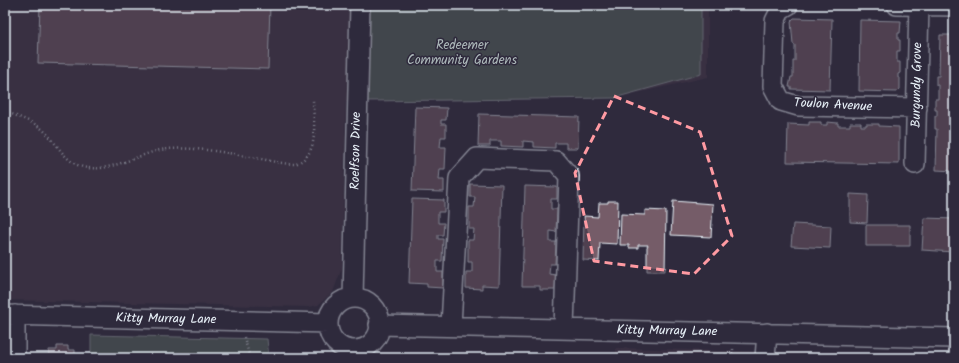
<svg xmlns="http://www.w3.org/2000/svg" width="959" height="363" viewBox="0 0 959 363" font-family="Kalam,sans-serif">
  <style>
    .built { fill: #44394a }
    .green { fill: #58685f; stroke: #a0acac }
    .building { fill: #745c67; stroke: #e8f1f8 }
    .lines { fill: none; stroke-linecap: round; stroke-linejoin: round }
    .minor-casing { stroke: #e8f1f8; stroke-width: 22 }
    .path { stroke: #e8f1f8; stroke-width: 2.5; stroke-dasharray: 1 3; stroke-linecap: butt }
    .minor { stroke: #2f2a3d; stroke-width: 19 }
    .marked { fill: none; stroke: #ff9aa2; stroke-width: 3; stroke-dasharray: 8 5; stroke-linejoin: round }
    .labels { text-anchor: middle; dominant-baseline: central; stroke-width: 3; stroke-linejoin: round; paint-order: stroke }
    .park-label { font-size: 13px; fill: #aebabb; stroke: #2f2a3d }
    .street-label { font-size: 13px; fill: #e8f1f8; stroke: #2f2a3d }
  </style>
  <rect width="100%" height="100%" fill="#2f2a3d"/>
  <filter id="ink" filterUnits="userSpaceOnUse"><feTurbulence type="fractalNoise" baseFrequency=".025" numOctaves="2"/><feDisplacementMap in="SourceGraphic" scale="8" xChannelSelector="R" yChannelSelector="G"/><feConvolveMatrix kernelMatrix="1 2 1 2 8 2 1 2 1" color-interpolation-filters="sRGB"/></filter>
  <g filter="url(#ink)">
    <path class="built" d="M5 5H708V77L614 98 346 102 342 268 333 292 318 305 309 307 5 300Z
      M616 348 954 357V358H616Z"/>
    <path class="green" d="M369 5H701V74L614 98 366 101Z
      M91 335 267 339 269 358H91Z"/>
    <path class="building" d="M40 5H270L268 69 38 63Z
      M794 18 832 19 830 90 791 89V87H789L791 77H793V61H795V45L793 44 791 21Z
      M860 20 901 21 900 33H898V40H900V51H897V62H900V73L898 74V78H900V89L897 92 859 91Z
      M940 35H954V171L936 170 937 129H935V116H937V110H935V99H938V85H936V76H939Z
      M415 107 447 108 446 120H441V124H446V137H441L440 147H446L445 169H440L439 180H444V192L412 191Z
      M479 114 579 117 578 148H566V143H555V148L534 147V142L523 141V147L501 146V141H490V146H478Z
      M809 122H821V125H827V122L838 123V126H850V123H861V126H866V124H879V126L899 127V164L787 162 788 124 809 125Z
      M470 184 502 185 499 286 482 285V289L466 288V272H472V262H468V240H473L474 229H469V207H474L475 197H470Z
      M525 186 557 187V199H551V209H557L556 232 550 231V242H556L555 264H550L549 274 556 275 555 290H540V286H522Z
      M850 194 868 195 867 223 850 222Z
      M412 199 444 200V212H438V223H444L443 235H438V239H443L442 261H437V272H443V288L427 287V284L409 283Z
      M608 201H618L617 244 600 243 599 261 583 260 584 216 598 217 599 203H608Z
      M673 201 713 204 711 237 671 235Z
      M645 210 666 211 665 271H647V247L648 245H638V248H629V245H620L621 214 645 215Z
      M924 218 954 219V252L922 250Z
      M793 224 831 226 830 248 791 246Z
      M866 225H910V246H866Z
      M57 346H68V350H75V358H47V356L49 357V350H57Z
      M294 354H313V356H317L319 358H294Z"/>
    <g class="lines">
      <defs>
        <path id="minor" d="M788 5 781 9 775 21 773 86 781 101 798 106 917 108
          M897 5 954 6
          M915 164 919 6
          M353 298 360 5
          M328 324a26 26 0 1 1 52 0a26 26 0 1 1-52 0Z
          M5 315 328 323
          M15 315V358
          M379 325 954 338
          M451 326 459 178 477 158 556 161 569 176 564 328
          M765 358 767 333"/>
      </defs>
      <use href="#minor" class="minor-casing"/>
      <path class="path" d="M5 111C17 117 33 121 43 130 56 141 63 160 80 166 108 176 141 151 168 149 195 147 224 152 250 157 265 159 279 164 295 164 321 155 313 122 313 99
        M244 337 250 358
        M733 358V349"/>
      <use href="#minor" class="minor"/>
    </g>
  </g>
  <path d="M0 0H959V363H0ZM614 96 700 132 732 236 694 274 594 261 575 173Z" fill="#2f2a3d" fill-opacity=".55" fill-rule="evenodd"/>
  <path class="marked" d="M614 96 700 132 732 236 694 274 594 261 575 173Z"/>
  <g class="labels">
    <g class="park-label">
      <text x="462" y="45">Redeemer<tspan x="462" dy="15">Community Gardens</tspan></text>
    </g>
    <g class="street-label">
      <text transform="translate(917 85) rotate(-89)">Burgundy Grove</text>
      <text transform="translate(833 105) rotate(3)">Toulon Avenue</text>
      <text transform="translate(356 151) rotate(-89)">Roelfson Drive</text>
      <text transform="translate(166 319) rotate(1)">Kitty Murray Lane</text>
      <text transform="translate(667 331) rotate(1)">Kitty Murray Lane</text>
    </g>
  </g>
  <rect width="959" height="363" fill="none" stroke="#2f2a3d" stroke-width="20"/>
  <rect x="10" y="10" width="939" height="343" fill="none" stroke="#e8f1f8" stroke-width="1.5" filter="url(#ink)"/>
</svg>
